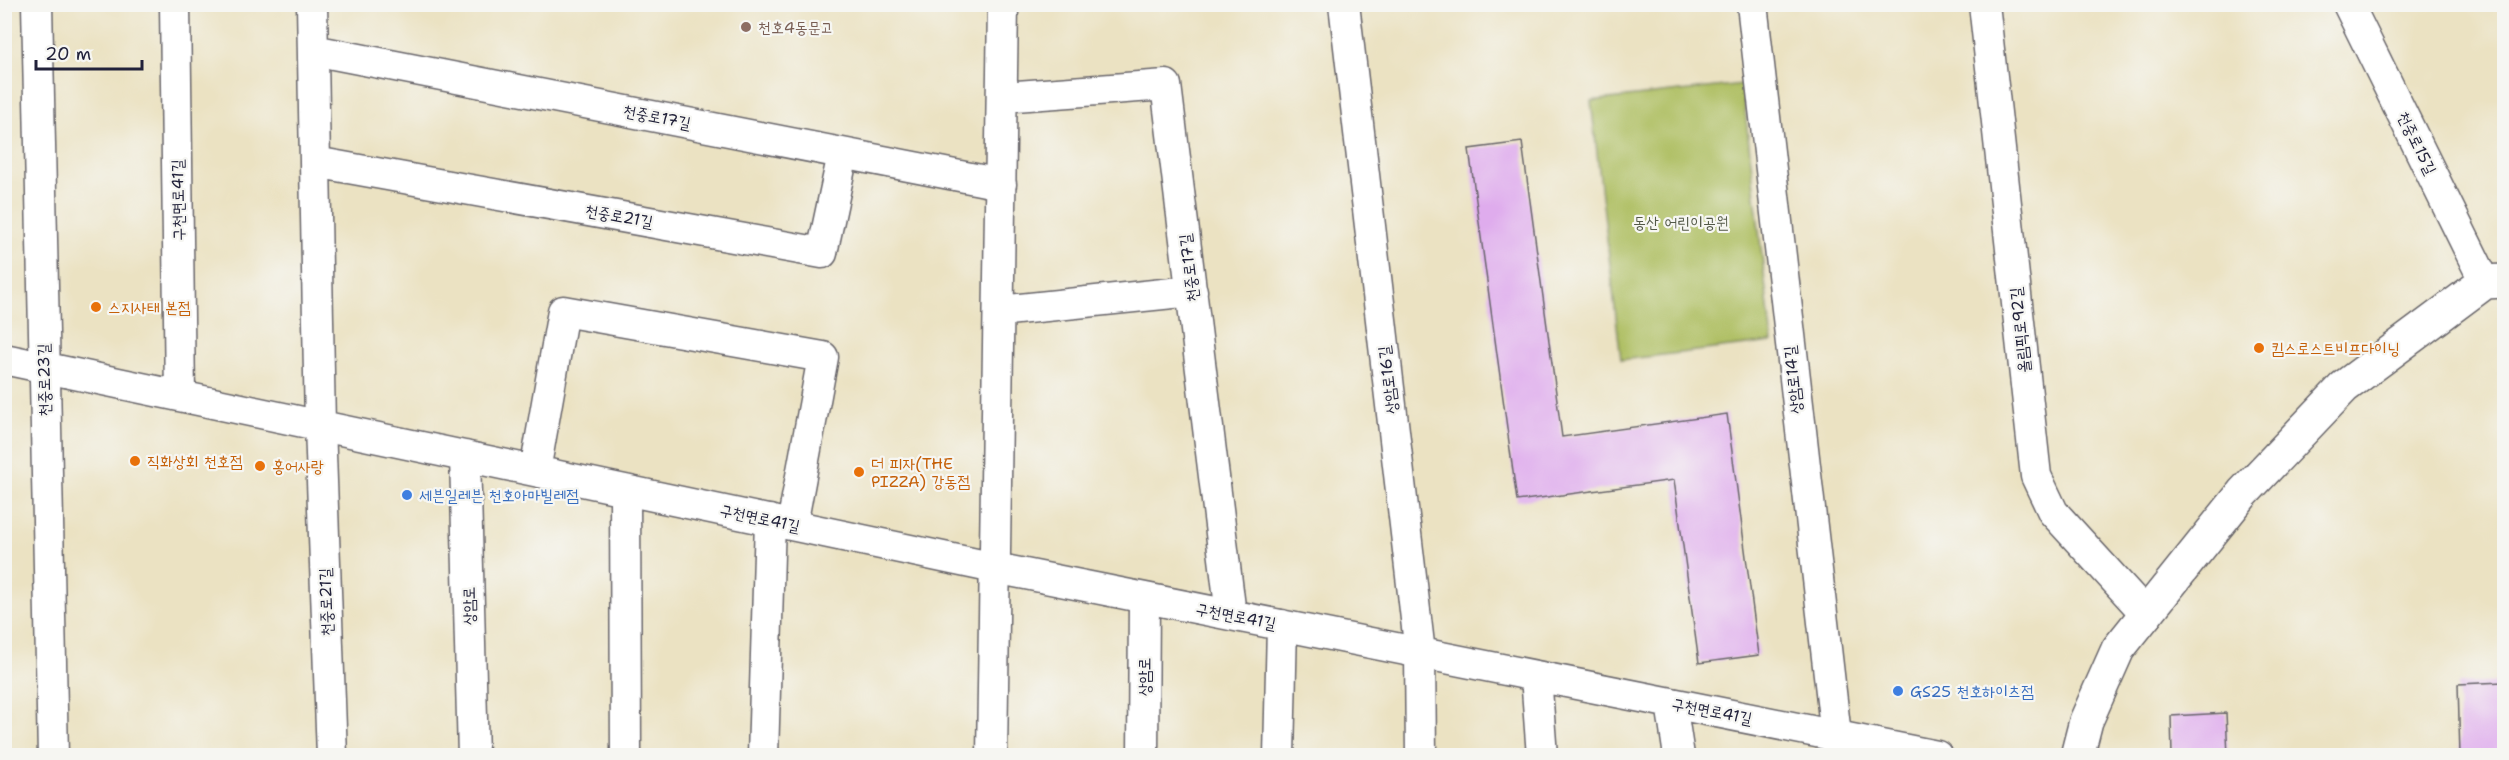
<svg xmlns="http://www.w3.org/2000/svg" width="2509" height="760" viewBox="0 0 2509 760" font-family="'Shantell Sans','Poor Story',sans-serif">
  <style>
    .green { fill: #adbe61; stroke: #68704e; stroke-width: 1.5 }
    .building { fill: #dfaced }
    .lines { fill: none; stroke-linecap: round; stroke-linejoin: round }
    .minor-casing { stroke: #68656a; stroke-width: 33 }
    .tertiary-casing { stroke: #68656a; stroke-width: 36 }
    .minor { stroke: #fff; stroke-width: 30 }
    .tertiary { stroke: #fff; stroke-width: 33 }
    .education-dot { fill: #8d6e63; stroke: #f6f6f2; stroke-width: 2 }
    .food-dot { fill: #e8710a; stroke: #f6f6f2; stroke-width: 2 }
    .shop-dot { fill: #3f7fe0; stroke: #f6f6f2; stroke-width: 2 }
    .labels { text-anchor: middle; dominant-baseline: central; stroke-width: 4.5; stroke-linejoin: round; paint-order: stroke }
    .education-label { font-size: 16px; fill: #785e54; stroke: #f6f6f2; text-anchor: start }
    .street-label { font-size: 16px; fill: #22223b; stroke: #f6f6f2 }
    .park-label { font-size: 16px; fill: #535948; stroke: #f6f6f2 }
    .food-label { font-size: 16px; fill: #c56008; stroke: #f6f6f2; text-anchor: start }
    .shop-label { font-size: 16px; fill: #366cbe; stroke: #f6f6f2; text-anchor: start }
  </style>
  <rect width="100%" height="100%" fill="#f6f6f2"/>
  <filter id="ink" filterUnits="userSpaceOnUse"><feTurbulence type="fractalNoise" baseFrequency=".0167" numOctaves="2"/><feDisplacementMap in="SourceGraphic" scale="12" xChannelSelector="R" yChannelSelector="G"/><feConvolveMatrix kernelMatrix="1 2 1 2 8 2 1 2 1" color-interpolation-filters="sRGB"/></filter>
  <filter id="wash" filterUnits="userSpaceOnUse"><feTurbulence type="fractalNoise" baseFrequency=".008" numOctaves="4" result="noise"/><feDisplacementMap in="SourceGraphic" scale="24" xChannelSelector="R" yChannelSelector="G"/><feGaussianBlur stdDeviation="1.35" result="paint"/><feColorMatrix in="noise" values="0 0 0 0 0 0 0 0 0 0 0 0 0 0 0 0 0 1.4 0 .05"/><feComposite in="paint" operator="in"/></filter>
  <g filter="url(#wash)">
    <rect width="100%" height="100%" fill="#ebe2c2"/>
    <path class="green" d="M1742 84 1772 342 1621 360 1591 101Z"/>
    <g id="blocks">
      <path class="building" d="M1522 142 1562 437 1727 414 1759 655 1699 663 1674 480 1517 501 1469 149Z
        M2504 682V756H2460L2458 684Z
        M2226 713 2228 756H2172L2171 716Z"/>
    </g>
  </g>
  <g filter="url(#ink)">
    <use href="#blocks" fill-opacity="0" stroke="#68656a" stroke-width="1.5"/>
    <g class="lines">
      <defs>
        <path id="minor" d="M37 4 53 756
          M175 4 180 396
          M312 4 320 426 332 756
          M1344 4 1420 653 1421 756
          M1752 4 1838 753
          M1984 4 2036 476 2053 512 2147 615
          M2348 4 2485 282
          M313 50 1001 184
          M1002 97 1166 85 1231 615
          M315 162 822 253 843 154
          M999 311 1192 291
          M4 359 995 568 1937 756
          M465 456 473 756
          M535 471 563 311 823 357 792 525
          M625 490 626 756
          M1536 676 1542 756
          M1671 703 1679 756
          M763 756 770 520
          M992 756 1003 4
          M1143 756 1144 598
          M1279 756 1282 625"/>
        <path id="tertiary" d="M2077 756 2086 721 2118 649 2243 493 2344 387 2485 282 2504 281"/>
      </defs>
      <use href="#minor" class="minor-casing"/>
      <use href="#tertiary" class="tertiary-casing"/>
      <use href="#minor" class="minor"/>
      <use href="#tertiary" class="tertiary"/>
    </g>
  </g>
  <circle class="education-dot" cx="746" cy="27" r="6"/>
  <g class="food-dot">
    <circle cx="96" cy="307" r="6"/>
    <circle cx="2259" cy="348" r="6"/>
    <circle cx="135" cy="461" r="6"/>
    <circle cx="260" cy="466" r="6"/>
    <circle cx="859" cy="472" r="6"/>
  </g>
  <g class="shop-dot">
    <circle cx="407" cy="495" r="6"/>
    <circle cx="1898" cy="691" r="6"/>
  </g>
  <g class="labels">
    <g class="education-label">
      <text x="758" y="27">천호4동문고</text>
    </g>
    <g class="street-label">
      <text transform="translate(657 117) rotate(11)">천중로17길</text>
      <text transform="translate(2417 143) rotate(64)">천중로15길</text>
      <text transform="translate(178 200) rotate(-91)">구천면로41길</text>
      <text transform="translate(619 216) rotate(10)">천중로21길</text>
      <text transform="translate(1189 268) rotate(-97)">천중로17길</text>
      <text transform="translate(2020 330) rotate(-96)">올림픽로92길</text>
      <text transform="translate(44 380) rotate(-91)">천중로23길</text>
      <text transform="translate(1388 380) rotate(-97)">상암로16길</text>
      <text transform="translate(1793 380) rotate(-96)">상암로14길</text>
      <text transform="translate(760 518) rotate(12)">구천면로41길</text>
      <text transform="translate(326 602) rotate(-92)">천중로21길</text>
      <text transform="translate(469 606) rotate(-91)">상암로</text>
      <text transform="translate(1236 616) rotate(11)">구천면로41길</text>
      <text transform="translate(1144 677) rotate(-90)">상암로</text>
      <text transform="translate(1712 711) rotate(11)">구천면로41길</text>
    </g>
    <g class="park-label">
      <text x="1681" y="222">동산 어린이공원</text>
    </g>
    <g class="food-label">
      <text x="108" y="307">스지사태 본점</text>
      <text x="2271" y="348">킴스로스트비프다이닝</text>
      <text x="147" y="461">직화상회 천호점</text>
      <text x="871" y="463">더 피자(THE<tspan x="871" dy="18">PIZZA) 강동점</tspan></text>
      <text x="272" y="466">홍어사랑</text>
    </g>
    <g class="shop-label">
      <text x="419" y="495">세븐일레븐 천호아마빌레점</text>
      <text x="1910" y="691">GS25 천호하이츠점</text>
    </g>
  </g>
  <rect width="2509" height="760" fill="none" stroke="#f6f6f2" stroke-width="24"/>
  <path d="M36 60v9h106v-9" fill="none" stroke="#22223b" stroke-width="3"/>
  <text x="45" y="60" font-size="18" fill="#22223b" stroke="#f6f6f2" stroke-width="4.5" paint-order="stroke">20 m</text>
</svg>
